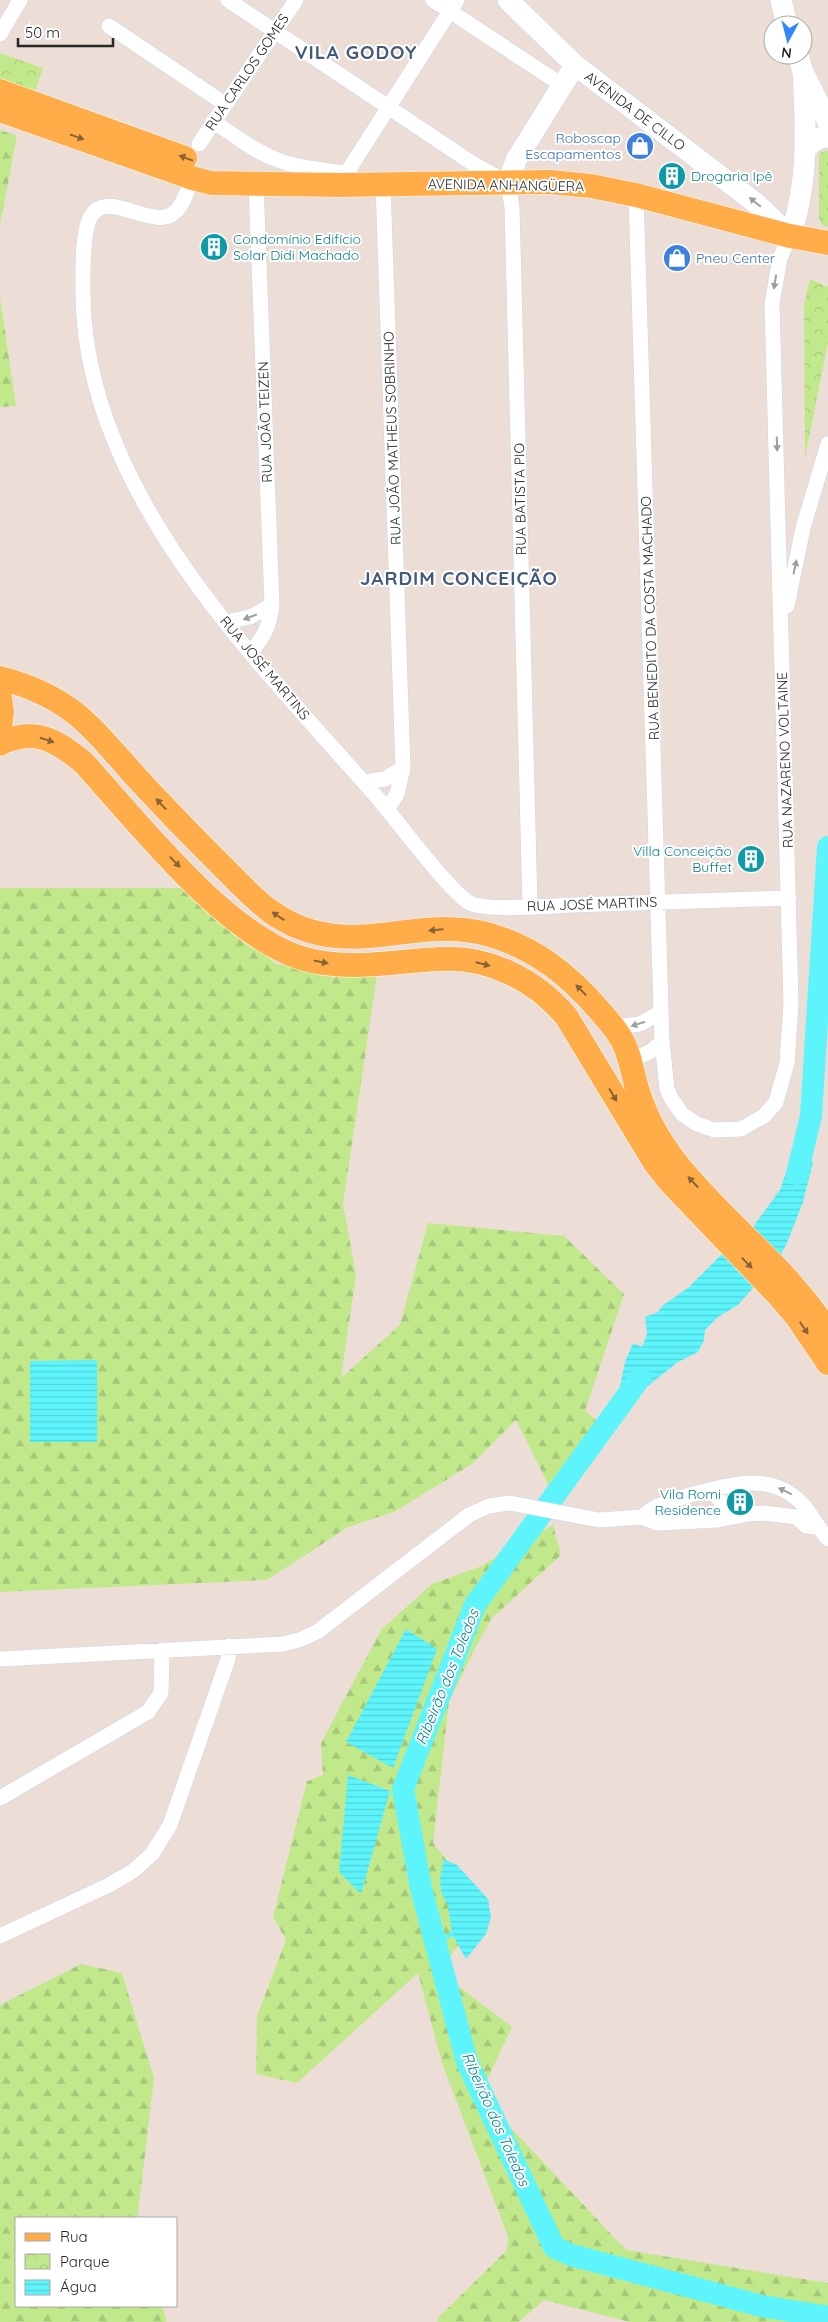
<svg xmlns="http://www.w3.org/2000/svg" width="828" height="2322" viewBox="0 0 828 2322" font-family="Quicksand,sans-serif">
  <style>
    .forest { fill: url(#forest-firs) }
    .park { fill: url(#park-crowns) }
    .water { fill: url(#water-rules) }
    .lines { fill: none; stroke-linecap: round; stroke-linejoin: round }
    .stream { stroke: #5df4fb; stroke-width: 4 }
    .river { stroke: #5df4fb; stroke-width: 22 }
    .street-casing { stroke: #ccd5e3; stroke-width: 16 }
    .secondary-casing { stroke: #ccd5e3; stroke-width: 22 }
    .primary-casing { stroke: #fff; stroke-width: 25 }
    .street { stroke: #fff; stroke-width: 15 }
    .secondary { stroke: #fff; stroke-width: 21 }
    .primary { stroke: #ffac49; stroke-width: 24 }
    .oneway { fill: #886336 }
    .oneway2 { fill: #9e9e9e }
    .labels { text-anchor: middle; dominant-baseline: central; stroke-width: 4; stroke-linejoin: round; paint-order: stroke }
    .street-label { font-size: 14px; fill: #272727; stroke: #fff }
    .shop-label { font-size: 14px; fill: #366cbe; stroke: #fff; text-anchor: end }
    .culture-label { font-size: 14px; fill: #0d838f; stroke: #fff; text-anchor: start }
    .water-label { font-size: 15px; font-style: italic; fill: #028294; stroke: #fff }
    .district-label { font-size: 19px; font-weight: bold; letter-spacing: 1px; fill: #445a7c; stroke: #fff }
  </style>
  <defs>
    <pattern id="forest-firs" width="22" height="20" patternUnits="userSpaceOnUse" patternTransform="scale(1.25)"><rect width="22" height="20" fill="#c1e98c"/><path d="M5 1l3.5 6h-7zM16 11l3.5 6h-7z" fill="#a6c879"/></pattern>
    <pattern id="park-crowns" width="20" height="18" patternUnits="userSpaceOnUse" patternTransform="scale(1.25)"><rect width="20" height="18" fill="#c1e98c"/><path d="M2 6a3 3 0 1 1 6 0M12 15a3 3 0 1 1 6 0" fill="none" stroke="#a6c879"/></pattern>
    <pattern id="water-rules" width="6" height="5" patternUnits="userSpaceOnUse" patternTransform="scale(1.25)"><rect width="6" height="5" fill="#5df4fb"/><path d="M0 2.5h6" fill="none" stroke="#51d1d7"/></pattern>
  </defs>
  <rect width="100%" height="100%" fill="#ecded7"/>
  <path class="forest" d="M0 130 17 136 0 225Z
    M0 297 16 406 0 407Z
    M0 888H186L276 964 377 975 343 1204 356 1275 341 1378 400 1325 428 1223 564 1236 624 1294 585 1411 604 1427 554 1496 516 1420 472 1464 394 1512 348 1527 267 1580 0 1592Z
    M553 1525 561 1555 492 1618 474 1650 449 1702 433 1843 484 1906 440 1972 512 2027 480 2095 626 2250 828 2283V2322H630L544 2300 519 2322H437L439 2317 507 2250 508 2237 442 2063 418 1973 297 2083 256 2074 257 2016 286 1940 273 1917 307 1781 323 1775 321 1743 381 1630 432 1584 479 1567Z
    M81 1964 122 1973 154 2078 138 2213 139 2218H16V2306H162L167 2322H0V2005Z"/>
  <path class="park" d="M0 53 43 68 31 103 0 92Z
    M825 151H828V227L823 226 819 219V153Z
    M810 279 828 287V342L805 458 804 305Z"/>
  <path class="water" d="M804 1145 813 1162 803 1202 787 1243 779 1258 738 1305 718 1317 705 1330 704 1340 698 1352 678 1362 644 1389 628 1406 618 1397 625 1362 633 1343 642 1347 647 1334 645 1317 658 1312 662 1306 689 1287 724 1252 744 1239 780 1190 793 1152Z
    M97 1360V1442H30V1361Z
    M406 1629 437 1649 393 1768 346 1742Z
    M348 1775 390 1791 361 1894 339 1872Z
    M444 1859 457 1865 488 1899 491 1917 486 1934 466 1959 452 1934 448 1906 441 1891 440 1878Z"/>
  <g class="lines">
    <path class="stream" d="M436 1943 452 1934"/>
    <path class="river" d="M797 1174 811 1116 828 847
      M640 1378 475 1605 403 1789 421 1888 467 2062 554 2247 571 2255 762 2306 828 2317"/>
    <defs>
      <path id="street" d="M228 0 472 163 508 183 512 207 530 907
        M433 0 562 85
        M109 26 225 104
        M0 34 20 0
        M213 121C232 134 251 149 273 158 295 168 321 169 345 173
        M199 144 296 0
        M192 178C188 189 184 204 175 212 152 234 99 179 87 226 82 248 83 274 83 296 86 493 254 657 375 795 394 816 452 896 472 904 492 911 550 906 573 905 645 902 717 900 789 898
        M383 184 403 768 397 794 387 809
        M339 185 457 0
        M636 195 662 1042 667 1089 671 1098 682 1114 697 1124 714 1130 741 1129 764 1116 776 1102 787 1063 791 1003 772 304 780 258 790 236
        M787 606 803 528 828 444
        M226 622 250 617 272 605
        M250 653C265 636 269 627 272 605L256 184
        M364 782 385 779 403 768
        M613 1027 640 1024 661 1012
        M630 1061 651 1051 662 1042
        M710 1491 721 1501 722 1511 718 1520
        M642 1517C646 1514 650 1510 654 1508 674 1498 730 1483 752 1483 766 1483 781 1487 792 1495 809 1506 815 1525 828 1539
        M0 1659 283 1644 299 1640 317 1632 469 1515 489 1506 510 1503 599 1520 642 1517 657 1523 718 1520 748 1514 764 1513 796 1517 806 1526 817 1527
        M0 1798 148 1712 161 1693 162 1650
        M0 1936 109 1885 133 1871 152 1854 170 1825 228 1659 229 1646"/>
      <path id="secondary" d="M508 0 575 65 757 204 790 236C809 183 806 126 803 72
        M781 0 787 25
        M798 55 803 72 828 122
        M805 148 819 138 828 137
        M508 183 516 160 575 65"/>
      <path id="primary" d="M0 91 185 158
        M0 110 192 178 211 183 339 185 550 182 591 186 636 195 790 236 828 243
        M0 678C27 685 54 696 76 714 95 729 111 749 127 767 156 799 186 830 217 861 234 878 251 897 270 911 346 966 414 912 490 935 535 948 569 975 599 1010 608 1020 617 1030 623 1042 630 1055 632 1071 636 1085 644 1114 659 1141 678 1165 725 1224 788 1268 828 1332
        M0 698 2 712 0 727
        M0 744C34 726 58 741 84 763 138 823 225 934 301 958 347 972 394 961 440 959 489 956 535 980 566 1016L655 1163 670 1182 778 1295 797 1317 828 1363"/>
    </defs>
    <use href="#street" class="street-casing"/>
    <use href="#secondary" class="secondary-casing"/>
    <use href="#primary" class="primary-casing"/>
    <use href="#street" class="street"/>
    <use href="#secondary" class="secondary"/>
    <use href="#primary" class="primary"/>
  </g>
  <defs><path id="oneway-solid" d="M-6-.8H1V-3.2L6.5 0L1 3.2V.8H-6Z" transform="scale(1.25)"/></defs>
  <g class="oneway">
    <use href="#oneway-solid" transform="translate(77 137) rotate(20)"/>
    <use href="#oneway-solid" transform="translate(186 158) rotate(-160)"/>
    <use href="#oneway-solid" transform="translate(47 740) rotate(17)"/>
    <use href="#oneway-solid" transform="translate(161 804) rotate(-133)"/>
    <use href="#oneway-solid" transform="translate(175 862) rotate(46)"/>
    <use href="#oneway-solid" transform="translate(278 916) rotate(-146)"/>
    <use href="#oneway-solid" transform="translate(436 930) rotate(175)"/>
    <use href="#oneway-solid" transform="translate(321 962) rotate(11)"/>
    <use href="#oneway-solid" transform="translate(483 964) rotate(14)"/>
    <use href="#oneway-solid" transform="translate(581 990) rotate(-134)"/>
    <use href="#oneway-solid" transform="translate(613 1095) rotate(59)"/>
    <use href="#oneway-solid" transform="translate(693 1182) rotate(-133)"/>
    <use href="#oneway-solid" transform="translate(747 1263) rotate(46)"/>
    <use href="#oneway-solid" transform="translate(804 1328) rotate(56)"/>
  </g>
  <g class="oneway2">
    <use href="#oneway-solid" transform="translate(755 202) rotate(-141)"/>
    <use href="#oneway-solid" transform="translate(775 282) rotate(99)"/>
    <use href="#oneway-solid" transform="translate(777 444) rotate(88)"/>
    <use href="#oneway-solid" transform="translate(795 567) rotate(-78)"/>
    <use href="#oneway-solid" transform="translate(250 617) rotate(159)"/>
    <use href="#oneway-solid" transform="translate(638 1024) rotate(163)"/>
    <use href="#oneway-solid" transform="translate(785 1491) rotate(-154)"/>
  </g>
  <defs>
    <symbol id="shop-disc" viewBox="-11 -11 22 22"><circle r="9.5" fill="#3f7fe0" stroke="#fff"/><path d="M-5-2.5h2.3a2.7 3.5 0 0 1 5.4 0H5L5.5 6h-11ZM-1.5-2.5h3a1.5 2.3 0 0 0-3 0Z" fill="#fff"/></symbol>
    <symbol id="building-disc" viewBox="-11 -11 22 22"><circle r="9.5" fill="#0f9aa8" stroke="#fff"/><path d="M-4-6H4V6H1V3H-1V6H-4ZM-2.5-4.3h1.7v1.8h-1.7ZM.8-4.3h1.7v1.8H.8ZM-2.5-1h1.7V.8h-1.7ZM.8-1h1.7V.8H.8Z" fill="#fff"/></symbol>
  </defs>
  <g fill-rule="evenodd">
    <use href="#shop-disc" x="624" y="130" width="32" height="32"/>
    <use href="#building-disc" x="656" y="160" width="32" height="32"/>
    <use href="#building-disc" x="198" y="231" width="32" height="32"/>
    <use href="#shop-disc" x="661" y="242" width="32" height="32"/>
    <use href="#building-disc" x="735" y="843" width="32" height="32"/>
    <use href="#building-disc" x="724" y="1486" width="32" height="32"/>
  </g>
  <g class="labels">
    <g class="street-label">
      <text transform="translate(247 72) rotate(-56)">RUA CARLOS GOMES</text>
      <text transform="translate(635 111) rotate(37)">AVENIDA DE CILLO</text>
      <text transform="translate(506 185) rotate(1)">AVENIDA ANHANGÜERA</text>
      <text transform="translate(265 422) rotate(-92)">RUA JOÃO TEIZEN</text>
      <text transform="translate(392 438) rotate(-92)">RUA JOÃO MATHEUS SOBRINHO</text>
      <text transform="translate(520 499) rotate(-91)">RUA BATISTA PIO</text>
      <text transform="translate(650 618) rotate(-92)">RUA BENEDITO DA COSTA MACHADO</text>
      <text transform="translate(265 668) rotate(50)">RUA JOSÉ MARTINS</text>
      <text transform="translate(785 760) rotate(-92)">RUA NAZARENO VOLTAINE</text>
      <text transform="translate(592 904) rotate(-2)">RUA JOSÉ MARTINS</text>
    </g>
    <g class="shop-label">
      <text x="621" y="138">Roboscap<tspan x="621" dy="16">Escapamentos</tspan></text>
      <text x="696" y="258" text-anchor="start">Pneu Center</text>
    </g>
    <g class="culture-label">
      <text x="691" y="176">Drogaria Ipê</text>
      <text x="233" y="239">Condomínio Edifício<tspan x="233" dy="16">Solar Didi Machado</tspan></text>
      <text x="732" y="851" text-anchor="end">Villa Conceição<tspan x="732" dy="16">Buffet</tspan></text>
      <text x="721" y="1494" text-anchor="end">Vila Romi<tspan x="721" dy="16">Residence</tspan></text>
    </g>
    <g class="water-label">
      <text transform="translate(447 1677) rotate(-68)">Ribeirão dos Toledos</text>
      <text transform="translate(496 2119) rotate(66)">Ribeirão dos Toledos</text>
    </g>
    <g class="district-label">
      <text x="356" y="52">VILA GODOY</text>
      <text x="459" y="578">JARDIM CONCEIÇÃO</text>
    </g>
  </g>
  <rect x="15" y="2217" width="162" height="90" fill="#ffffff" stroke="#a9a9a9"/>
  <rect x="25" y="2233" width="25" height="8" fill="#ffac49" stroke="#a9a9a9"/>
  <text x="60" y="2242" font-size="15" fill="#272727">Rua</text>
  <rect x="25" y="2254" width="25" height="15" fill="url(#park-crowns)" stroke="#a9a9a9"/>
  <text x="60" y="2267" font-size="15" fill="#272727">Parque</text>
  <rect x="25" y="2280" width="25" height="15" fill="url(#water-rules)" stroke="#a9a9a9"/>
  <text x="60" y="2292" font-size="15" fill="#272727">Água</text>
  <g transform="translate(788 40) rotate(187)"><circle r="24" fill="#ffffff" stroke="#a9a9a9"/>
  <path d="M0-4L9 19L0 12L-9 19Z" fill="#3185ff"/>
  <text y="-8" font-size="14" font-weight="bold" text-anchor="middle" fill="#272727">N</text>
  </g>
  <path d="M18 38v8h95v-8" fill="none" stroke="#272727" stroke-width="2.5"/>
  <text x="25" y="38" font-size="15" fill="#272727" stroke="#ffffff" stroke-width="4" paint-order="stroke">50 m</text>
</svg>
